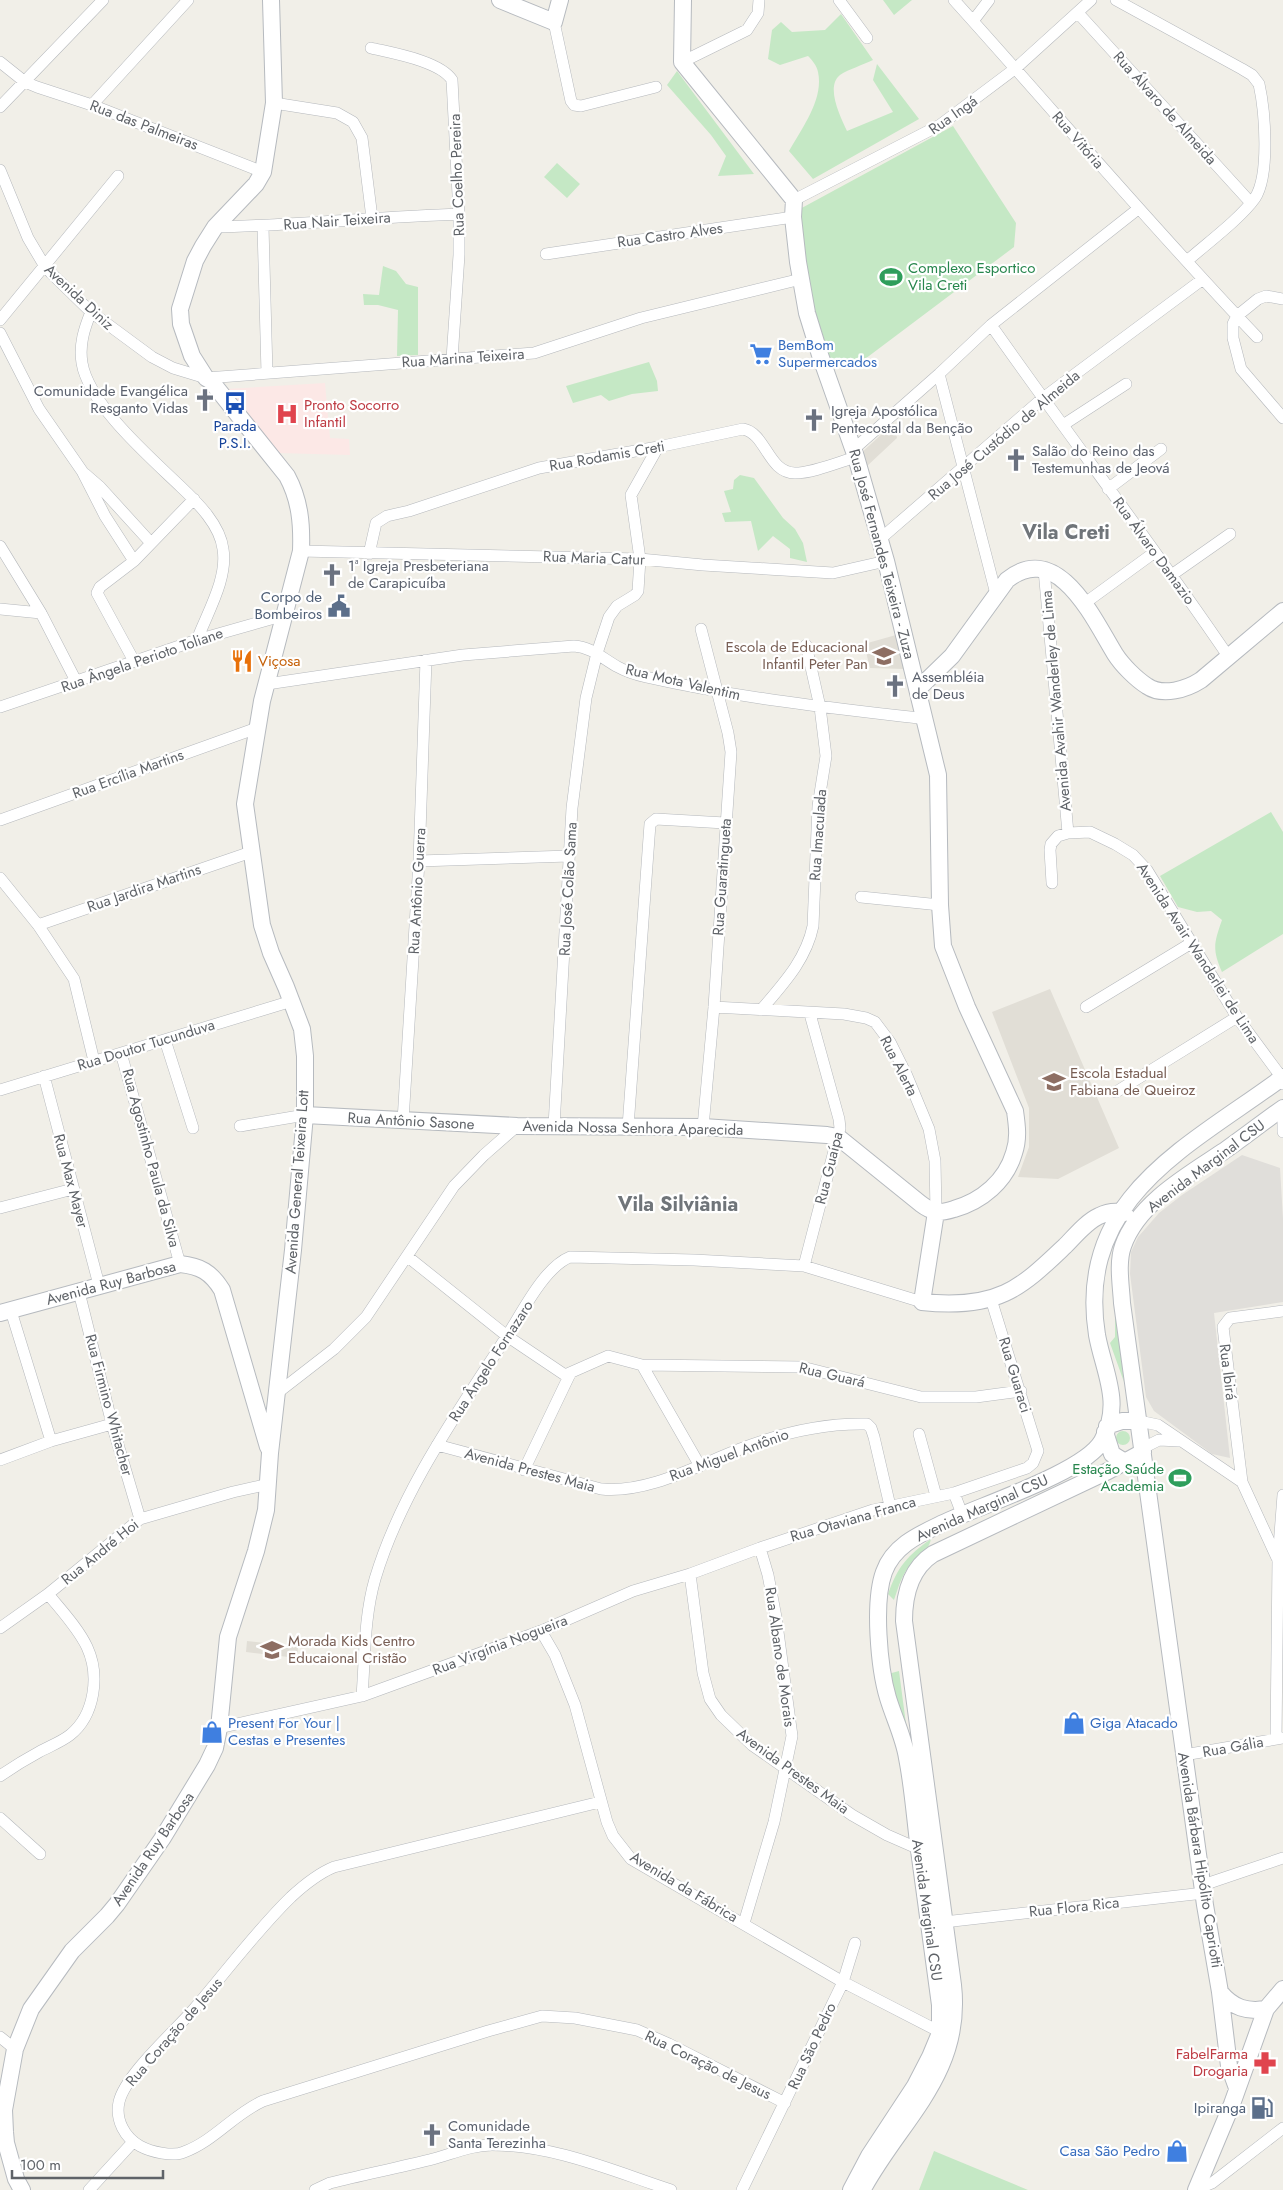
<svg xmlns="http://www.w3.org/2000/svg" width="1283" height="2190" viewBox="0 0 1283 2190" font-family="Jost,sans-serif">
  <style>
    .industrial { fill: #e0deda }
    .education { fill: #e1ded6 }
    .medical { fill: #fce8e6 }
    .green { fill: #c5e8c5 }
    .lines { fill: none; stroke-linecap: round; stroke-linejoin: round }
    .street-casing { stroke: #b5b8bc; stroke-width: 12 }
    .secondary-casing { stroke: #b6babf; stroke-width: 18 }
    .street { stroke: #fff; stroke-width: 11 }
    .secondary { stroke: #fff; stroke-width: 16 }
    .labels { text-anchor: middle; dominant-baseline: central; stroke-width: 4.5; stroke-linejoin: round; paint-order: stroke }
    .street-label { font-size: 15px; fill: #5f6368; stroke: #fff }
    .leisure-label { font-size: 15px; fill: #27864d; stroke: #fff; text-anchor: start }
    .shop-label { font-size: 15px; fill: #366cbe; stroke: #fff; text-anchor: start }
    .worship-label { font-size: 15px; fill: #5b616d; stroke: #fff; text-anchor: start }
    .health-label { font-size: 15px; fill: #be3a42; stroke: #fff; text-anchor: start }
    .transit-label { font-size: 15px; fill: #164399; stroke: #fff }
    .service-label { font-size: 15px; fill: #4e5e75; stroke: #fff; text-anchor: end }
    .education-label { font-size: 15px; fill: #785e54; stroke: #fff; text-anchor: start }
    .food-label { font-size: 15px; fill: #c56008; stroke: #fff; text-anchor: start }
    .district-label { font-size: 20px; font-weight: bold; fill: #70757a; stroke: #fff }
  </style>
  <rect width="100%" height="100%" fill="#f1efe8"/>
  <path class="industrial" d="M1242 1155 1280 1168 1283 1219V1302L1214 1313 1230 1458 1212 1454 1154 1411 1146 1397 1130 1274 1131 1252 1138 1237 1159 1213 1182 1195Z"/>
  <path class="education" d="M894 423 897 438 866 467 860 454Z
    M896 635 904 669 870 668 864 644Z
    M1050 989 1119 1148 1058 1179 1018 1177 1029 1147V1108L992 1012Z
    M247 1641 298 1647 297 1658 246 1652Z"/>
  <path class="medical" d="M325 383 330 438 349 439 350 455 277 453 226 389Z"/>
  <path class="green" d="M883 0H912L894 15Z
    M841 14 873 60C863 65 849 69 840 75 825 87 841 118 847 131L893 112 873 80 877 64 919 119 813 179 789 151C802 128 824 99 818 72 817 66 812 60 808 56L780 65 768 59 772 30 781 22 792 32 825 30Z
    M677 71 754 174 718 176 726 156 711 135 667 85Z
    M953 126 1016 223 1014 247 853 368 829 362 813 307 798 210Z
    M557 163 580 184 567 198 544 177Z
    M383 266 396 271 406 284 418 287V355L397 356 398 310 378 305H364L363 294 379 295Z
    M649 362 657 381 658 391 632 394 609 401 601 395 573 403 566 386Z
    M740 475 754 478 783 518 795 529 803 543 807 562 790 558V549L773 536 758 551 751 521 725 522 722 513 731 512 724 491 733 489 734 480Z
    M1271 812 1283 832V934L1222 972C1212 949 1214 943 1222 920L1211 911 1197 912 1178 907 1160 876Z
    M1115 1302 1124 1382 1110 1343 1115 1337Z
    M1116 1438a7 7 0 1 1 14 0a7 7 0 1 1-14 0Z
    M931 1539C928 1553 917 1556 909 1567 901 1576 898 1589 894 1600L888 1594C898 1566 907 1556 931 1539Z
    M899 1671 911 1762 888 1674Z
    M934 2151 1028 2190H919Z"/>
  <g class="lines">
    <defs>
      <path id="street" d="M839 0 867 38
        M954 0C1055 112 1153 228 1257 337
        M1116 0 1242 69 1252 75 1259 84C1265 111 1270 175 1255 198 1240 219 1206 244 1187 261
        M1078 13 1251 203
        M973 21 989 0
        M554 22 571 101 574 105 581 106 656 87
        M371 48C392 53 440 61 452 80L459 214V255L452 359
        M0 62 25 82 37 87 92 105 263 172
        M682 62 747 30 758 13 759 0
        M274 103 337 113 353 122 362 138 372 218
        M92 105 188 0
        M0 107 103 0
        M0 170 28 238 44 265 51 273 91 312 152 357 173 368 206 378 534 353 641 318 801 279
        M794 200 940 125 1016 68 1091 0
        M215 227C296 225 378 217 459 214
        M263 227 267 373
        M546 254 793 217
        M1283 299 1266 296 1258 299 1237 316 1233 324V338L1241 369 1283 418
        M91 312C84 329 79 345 82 363 89 405 151 458 181 487 198 503 220 525 223 549 228 579 207 613 197 640
        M0 320 118 176
        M991 325C1069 436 1152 544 1228 656
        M0 333 39 409 82 471 105 516 134 561
        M939 374 996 594
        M1063 425 1126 384
        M854 449 939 374 991 325 1138 209
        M85 474 100 487 151 543
        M1108 489 1161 449
        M879 540 1043 398 1203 279
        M0 546 41 613 76 681
        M301 551 640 559 703 565 833 573 886 561
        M369 554 376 523 387 516 409 511 539 468 658 447 743 429C766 433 768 473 795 473 813 473 839 462 856 457
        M1044 570 1068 833
        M1173 574 1230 534
        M1085 603 1155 552
        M0 609 41 613
        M701 629 728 733 731 752 714 1007 703 1127
        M134 661 97 593 100 587 134 561 194 499
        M267 684 463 655 574 646C592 647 603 659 618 667 627 672 637 675 646 677 738 698 832 708 926 719
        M0 707 197 640 285 615
        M0 820 257 728
        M419 861 569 856
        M0 878 38 925 74 979 94 1061
        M1052 883 1050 850 1051 844 1058 836 1068 833 1090 832 1115 844 1133 855 1147 870 1237 1017 1282 1078 1283 1084
        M861 897 940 905
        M38 925 251 852
        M714 1007 844 1014 866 1018 875 1022 890 1042 907 1076 929 1129 935 1161 936 1212
        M1086 1007 1193 942
        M761 1010C783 984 806 960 813 926L818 806 826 756 820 707 806 645
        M165 1040 193 1128
        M121 1053 180 1264
        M44 1076 99 1285
        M0 1090 292 1001
        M1116 1092 1237 1017
        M1283 1119V1132
        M403 1121 419 861 426 660
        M240 1126 305 1115
        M554 1126 572 808 586 698 597 653 609 617 617 606 635 595 638 591 640 559 631 495 658 447
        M628 1127 650 824 656 819 725 823
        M0 1208 73 1189
        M408 1257 507 1336 565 1375 608 1356 642 1365 802 1367 921 1397H976L1021 1391
        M804 1266 840 1128 839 1119 810 1014
        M79 1292 112 1424 140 1519
        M11 1311 51 1441
        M642 1365 700 1466
        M276 1394 334 1349 366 1317 454 1186 484 1155 517 1126
        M1139 1421 1158 1425 1242 1482 1277 1558
        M919 1434 936 1496
        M437 1445 601 1489C651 1494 705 1461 751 1445 789 1431 826 1423 867 1424L871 1428 874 1437 890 1506
        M1143 1448 1159 1440 1179 1441
        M0 1460 51 1441 112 1424
        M524 1470 570 1374
        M1242 1482 1223 1327 1230 1318 1283 1311
        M954 1493 962 1514
        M690 1574 703 1673 710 1699 721 1715 752 1745 852 1815 887 1835 919 1849
        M0 1628 48 1594 140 1519 233 1492 269 1484
        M541 1631 555 1655 575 1705 607 1822 613 1836 631 1859 843 1982 946 2035
        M362 1696C365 1658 364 1617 375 1579 401 1492 456 1415 505 1339 521 1315 543 1268 570 1257L694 1260 804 1266 922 1302
        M219 1728 362 1696 541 1631 633 1591 690 1574 760 1548 873 1510 954 1493 1027 1468 1033 1463 1038 1451 991 1299
        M1276 1739 1278 1560 1283 1495
        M1184 1755 1283 1738
        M0 1776C13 1767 26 1759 39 1752 50 1746 61 1742 70 1735 95 1715 100 1675 87 1647 78 1628 61 1610 48 1594
        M600 1802 334 1867C317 1874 304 1885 291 1897 256 1931 226 1972 194 2009 174 2032 125 2075 119 2102 115 2120 125 2138 140 2146 151 2152 173 2157 184 2152 214 2141 234 2114 263 2101L488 2031 542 2016 575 2018 637 2030 669 2044 785 2103
        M0 1818 40 1854
        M1203 1885 1283 1858
        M944 1922 1204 1893
        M744 1923 774 1822 792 1736 776 1617 768 1575 760 1548
        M0 2037 15 2049
        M1197 2189 1212 2183 1283 2128
        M89 2190 133 2142
        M315 2190 330 2183C363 2175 396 2168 429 2160 450 2155 470 2145 492 2145 554 2145 613 2171 671 2190
        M742 2190 843 1982 855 1943"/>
      <path id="secondary" d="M500 0 554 22 560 0
        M918 689 952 656 1007 580C1058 539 1094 620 1115 654 1122 665 1136 679 1147 686 1163 697 1187 689 1201 680L1283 611
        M305 1115 517 1126 703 1127 827 1135 838 1137 921 1204C925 1207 930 1210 935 1211 941 1213 948 1211 954 1209 982 1201 1006 1181 1014 1153 1019 1139 1017 1125 1015 1111L967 1007 943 946 940 905 938 775 886 561 856 457 820 355 807 313 798 262 793 217 794 200 682 62 683 0
        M936 1212 922 1302C950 1305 979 1305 1005 1293 1027 1283 1047 1263 1065 1246 1075 1236 1086 1222 1099 1216 1107 1212 1117 1211 1125 1213
        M0 1313 180 1264C200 1266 211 1272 222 1290L268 1447
        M1107 1426 1122 1421H1139
        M1105 1432 1112 1454 1125 1462
        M1220 1992C1233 2008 1247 2012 1266 2009
        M1237 2088 1229 2066 1220 1992 1205 1905 1122 1303C1121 1285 1117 1263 1123 1246 1138 1203 1188 1175 1224 1151 1244 1137 1263 1122 1283 1108
        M864 2187C902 2118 963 2073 953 1985L904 1621C904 1595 910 1569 933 1554L1108 1471 1143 1452
        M22 2190 16 2179 6 2143 5 2132 4 2110 15 2049 31 2009 72 1951 107 1916 117 1904 162 1839 207 1765 215 1748 219 1728 228 1637 256 1551 266 1510 270 1453 293 1250 305 1115V1056L302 1029 286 987 271 953 262 925 245 804 262 701 301 551C302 524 300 500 287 476L211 381 206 378 192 356 181 324 180 309 195 261 203 246 215 227 256 184 263 172 274 103 271 0
        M851 2190 869 2156 915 2086 930 2057 940 2033V2005C933 1953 926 1902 919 1850 915 1820 913 1788 907 1758 904 1738 894 1718 888 1698 879 1668 873 1602 884 1572 893 1547 916 1536 939 1525 975 1507 1084 1473 1102 1441 1123 1403 1104 1373 1097 1335 1075 1197 1190 1146 1283 1077
        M1196 2190 1232 2104 1266 2009 1283 1989"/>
    </defs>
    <use href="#street" class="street-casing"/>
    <use href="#secondary" class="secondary-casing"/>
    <use href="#street" class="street"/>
    <use href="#secondary" class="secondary"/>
  </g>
  <defs>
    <symbol id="stadium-bare" viewBox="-9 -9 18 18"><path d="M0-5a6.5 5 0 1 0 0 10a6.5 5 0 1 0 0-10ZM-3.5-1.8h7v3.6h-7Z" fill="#2e9e5b" stroke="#fff" stroke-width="2.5" paint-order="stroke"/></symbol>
    <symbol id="supermarket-bare" viewBox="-9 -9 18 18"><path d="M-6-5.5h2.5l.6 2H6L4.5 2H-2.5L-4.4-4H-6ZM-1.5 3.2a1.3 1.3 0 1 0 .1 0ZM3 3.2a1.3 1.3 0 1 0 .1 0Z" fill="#3f7fe0" stroke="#fff" stroke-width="2.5" paint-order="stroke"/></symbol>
    <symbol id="church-bare" viewBox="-9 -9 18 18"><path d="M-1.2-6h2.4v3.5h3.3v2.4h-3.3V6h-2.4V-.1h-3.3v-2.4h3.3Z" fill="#6b7280" stroke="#fff" stroke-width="2.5" paint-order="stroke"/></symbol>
    <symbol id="bus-bare" viewBox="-9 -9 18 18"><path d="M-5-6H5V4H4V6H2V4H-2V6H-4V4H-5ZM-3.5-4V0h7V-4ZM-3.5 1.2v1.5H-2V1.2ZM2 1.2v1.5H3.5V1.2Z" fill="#1a4fb4" stroke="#fff" stroke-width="2.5" paint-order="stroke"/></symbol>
    <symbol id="hospital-bare" viewBox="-9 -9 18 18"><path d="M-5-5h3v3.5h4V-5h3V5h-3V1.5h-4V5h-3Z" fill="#e0444e" stroke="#fff" stroke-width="2.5" paint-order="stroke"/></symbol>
    <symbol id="civic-bare" viewBox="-9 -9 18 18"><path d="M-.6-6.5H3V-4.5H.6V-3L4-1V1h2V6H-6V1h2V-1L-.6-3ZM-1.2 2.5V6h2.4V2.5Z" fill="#5c6f8a" stroke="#fff" stroke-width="2.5" paint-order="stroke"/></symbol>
    <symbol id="school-bare" viewBox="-9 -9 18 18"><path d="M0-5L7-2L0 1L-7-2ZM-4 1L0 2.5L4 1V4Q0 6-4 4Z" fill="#8d6e63" stroke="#fff" stroke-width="2.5" paint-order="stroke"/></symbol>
    <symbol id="restaurant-bare" viewBox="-9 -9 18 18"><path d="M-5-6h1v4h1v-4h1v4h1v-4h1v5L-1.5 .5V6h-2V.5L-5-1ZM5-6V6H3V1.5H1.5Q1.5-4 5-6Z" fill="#e8710a" stroke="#fff" stroke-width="2.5" paint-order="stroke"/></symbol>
    <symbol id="shop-bare" viewBox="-9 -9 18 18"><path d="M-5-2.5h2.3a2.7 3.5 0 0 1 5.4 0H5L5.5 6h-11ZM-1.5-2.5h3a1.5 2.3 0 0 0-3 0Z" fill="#3f7fe0" stroke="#fff" stroke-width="2.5" paint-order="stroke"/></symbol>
    <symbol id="pharmacy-bare" viewBox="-9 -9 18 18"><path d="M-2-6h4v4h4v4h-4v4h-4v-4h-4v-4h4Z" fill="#e0444e" stroke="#fff" stroke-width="2.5" paint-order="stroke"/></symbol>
    <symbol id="fuel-bare" viewBox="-9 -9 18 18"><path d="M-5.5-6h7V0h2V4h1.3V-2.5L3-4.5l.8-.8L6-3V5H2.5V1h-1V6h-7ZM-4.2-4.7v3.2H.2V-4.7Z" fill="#5c6f8a" stroke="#fff" stroke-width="2.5" paint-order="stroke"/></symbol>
  </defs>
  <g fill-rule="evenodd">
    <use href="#stadium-bare" x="875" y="261" width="32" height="32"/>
    <use href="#supermarket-bare" x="745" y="338" width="32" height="32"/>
    <use href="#church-bare" x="189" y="384" width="32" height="32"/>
    <use href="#bus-bare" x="219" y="387" width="32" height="32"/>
    <use href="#hospital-bare" x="271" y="398" width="32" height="32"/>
    <use href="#church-bare" x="798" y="404" width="32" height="32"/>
    <use href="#church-bare" x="1000" y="444" width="32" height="32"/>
    <use href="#church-bare" x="316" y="559" width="32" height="32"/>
    <use href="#civic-bare" x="323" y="590" width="32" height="32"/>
    <use href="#school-bare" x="868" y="640" width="32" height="32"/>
    <use href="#restaurant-bare" x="226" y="645" width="32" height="32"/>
    <use href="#church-bare" x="879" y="670" width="32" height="32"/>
    <use href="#school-bare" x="1038" y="1066" width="32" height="32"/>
    <use href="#stadium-bare" x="1164" y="1462" width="32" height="32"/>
    <use href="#school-bare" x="256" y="1634" width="32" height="32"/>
    <use href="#shop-bare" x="1058" y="1707" width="32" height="32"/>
    <use href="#shop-bare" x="196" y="1716" width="32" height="32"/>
    <use href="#pharmacy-bare" x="1249" y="2047" width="32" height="32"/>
    <use href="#fuel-bare" x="1246" y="2092" width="32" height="32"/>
    <use href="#church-bare" x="416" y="2119" width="32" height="32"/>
    <use href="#shop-bare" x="1161" y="2135" width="32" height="32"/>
  </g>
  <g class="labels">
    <g class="street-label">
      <text transform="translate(1165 108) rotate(48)">Rua Álvaro de Almeida</text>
      <text transform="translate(953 115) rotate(-35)">Rua Ingá</text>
      <text transform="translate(144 125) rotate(21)">Rua das Palmeiras</text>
      <text transform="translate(1078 140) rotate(49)">Rua Vitória</text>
      <text transform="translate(457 175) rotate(-92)">Rua Coelho Pereira</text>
      <text transform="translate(337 221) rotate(-4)">Rua Nair Teixeira</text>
      <text transform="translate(670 235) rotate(-8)">Rua Castro Alves</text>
      <text transform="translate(79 297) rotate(43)">Avenida Diniz</text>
      <text transform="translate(463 358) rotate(-4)">Rua Marina Teixeira</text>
      <text transform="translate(1004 435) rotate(-40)">Rua José Custódio de Almeida</text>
      <text transform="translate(607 456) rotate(-10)">Rua Rodamis Creti</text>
      <text transform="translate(1154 551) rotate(54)">Rua Álvaro Damazio</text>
      <text transform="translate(882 554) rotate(75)">Rua José Fernandes Teixeira - Zuza</text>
      <text transform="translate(594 558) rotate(2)">Rua Maria Catur</text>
      <text transform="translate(142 660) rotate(-19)">Rua Ângela Perioto Toliane</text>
      <text transform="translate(683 682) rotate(13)">Rua Mota Valentim</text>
      <text transform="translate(1056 701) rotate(-95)">Avenida Avahir Wanderley de Lima</text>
      <text transform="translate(128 774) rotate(-20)">Rua Ercília Martins</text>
      <text transform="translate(818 835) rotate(-86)">Rua Imaculada</text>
      <text transform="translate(722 877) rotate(-86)">Rua Guaratingueta</text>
      <text transform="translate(144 888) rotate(-19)">Rua Jardira Martins</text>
      <text transform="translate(568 889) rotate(-87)">Rua José Colão Sama</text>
      <text transform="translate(417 891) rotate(-87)">Rua Antônio Guerra</text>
      <text transform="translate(1198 953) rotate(57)">Avenida Avair Wanderlei de Lima</text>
      <text transform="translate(146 1045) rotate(-17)">Rua Doutor Tucunduva</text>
      <text transform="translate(899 1066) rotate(63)">Rua Alerta</text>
      <text transform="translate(411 1121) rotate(3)">Rua Antônio Sasone</text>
      <text transform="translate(633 1128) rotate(1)">Avenida Nossa Senhora Aparecida</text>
      <text transform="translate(151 1158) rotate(75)">Rua Agostinho Paula da Silva</text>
      <text transform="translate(1206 1166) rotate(-37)">Avenida Marginal CSU</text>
      <text transform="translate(829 1168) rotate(-76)">Rua Guaípa</text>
      <text transform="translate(71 1181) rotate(75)">Rua Max Mayer</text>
      <text transform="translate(297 1182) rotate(-86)">Avenida General Teixeira Lott</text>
      <text transform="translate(111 1283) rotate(-15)">Avenida Ruy Barbosa</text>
      <text transform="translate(491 1361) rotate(-57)">Rua Ângelo Fornazaro</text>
      <text transform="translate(1228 1372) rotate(83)">Rua Ibirá</text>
      <text transform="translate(832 1375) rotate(13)">Rua Guará</text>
      <text transform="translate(1015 1375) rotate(73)">Rua Guaraci</text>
      <text transform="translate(109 1405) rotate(75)">Rua Firmino Whitacher</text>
      <text transform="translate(729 1455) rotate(-20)">Rua Miguel Antônio</text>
      <text transform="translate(530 1470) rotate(15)">Avenida Prestes Maia</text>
      <text transform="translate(982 1508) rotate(-24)">Avenida Marginal CSU</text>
      <text transform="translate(853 1519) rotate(-16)">Rua Otaviana Franca</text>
      <text transform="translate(100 1552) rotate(-39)">Rua André Hoi</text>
      <text transform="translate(500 1645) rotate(-21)">Rua Virgínia Nogueira</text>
      <text transform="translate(780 1657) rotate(82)">Rua Albano de Morais</text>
      <text transform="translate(1233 1747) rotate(-10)">Rua Gália</text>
      <text transform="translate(793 1771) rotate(36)">Avenida Prestes Maia</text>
      <text transform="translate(153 1849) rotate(-56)">Avenida Ruy Barbosa</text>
      <text transform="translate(1200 1860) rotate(81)">Avenida Bárbara Hipólito Capriotti</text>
      <text transform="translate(684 1887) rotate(31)">Avenida da Fábrica</text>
      <text transform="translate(1074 1907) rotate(-6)">Rua Flora Rica</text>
      <text transform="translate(927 1910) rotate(82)">Avenida Marginal CSU</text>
      <text transform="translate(174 2032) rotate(-49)">Rua Coração de Jesus</text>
      <text transform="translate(812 2046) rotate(-65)">Rua São Pedro</text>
      <text transform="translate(708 2065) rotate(26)">Rua Coração de Jesus</text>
    </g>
    <g class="leisure-label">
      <text x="908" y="268">Complexo Esportico<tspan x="908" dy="17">Vila Creti</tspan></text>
      <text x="1164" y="1469" text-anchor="end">Estação Saúde<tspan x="1164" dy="17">Academia</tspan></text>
    </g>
    <g class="shop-label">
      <text x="778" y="345">BemBom<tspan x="778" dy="17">Supermercados</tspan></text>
      <text x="228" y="1723">Present For Your |<tspan x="228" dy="17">Cestas e Presentes</tspan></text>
      <text x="1090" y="1723">Giga Atacado</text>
      <text x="1160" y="2151" text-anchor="end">Casa São Pedro</text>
    </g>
    <g class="worship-label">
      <text x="188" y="391" text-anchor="end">Comunidade Evangélica<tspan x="188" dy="17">Resganto Vidas</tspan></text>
      <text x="831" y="411">Igreja Apostólica<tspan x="831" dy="17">Pentecostal da Benção</tspan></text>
      <text x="1032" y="451">Salão do Reino das<tspan x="1032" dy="17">Testemunhas de Jeová</tspan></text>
      <text x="348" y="566">1ª Igreja Presbeteriana<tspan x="348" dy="17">de Carapicuíba</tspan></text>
      <text x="912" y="677">Assembléia<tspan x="912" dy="17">de Deus</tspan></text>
      <text x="448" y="2126">Comunidade<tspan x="448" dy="17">Santa Terezinha</tspan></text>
    </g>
    <g class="health-label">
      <text x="304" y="405">Pronto Socorro<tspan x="304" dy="17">Infantil</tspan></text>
      <text x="1248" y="2054" text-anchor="end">FabelFarma<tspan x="1248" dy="17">Drogaria</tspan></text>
    </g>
    <g class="transit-label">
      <text x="235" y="426">Parada<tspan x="235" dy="17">P.S.I.</tspan></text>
    </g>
    <g class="service-label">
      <text x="322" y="597">Corpo de<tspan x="322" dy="17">Bombeiros</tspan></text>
      <text x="1246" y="2108">Ipiranga</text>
    </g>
    <g class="education-label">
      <text x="868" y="647" text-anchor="end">Escola de Educacional<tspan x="868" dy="17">Infantil Peter Pan</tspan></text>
      <text x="1070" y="1073">Escola Estadual<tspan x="1070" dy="17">Fabiana de Queiroz</tspan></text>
      <text x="288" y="1641">Morada Kids Centro<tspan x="288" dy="17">Educaional Cristão</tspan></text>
    </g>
    <g class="food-label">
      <text x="258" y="661">Viçosa</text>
    </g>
    <g class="district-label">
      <text x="1066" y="532">Vila Creti</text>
      <text x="678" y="1204">Vila Silviânia</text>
    </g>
  </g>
  <path d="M12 2170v8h151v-8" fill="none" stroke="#5f6368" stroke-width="2.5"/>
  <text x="20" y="2170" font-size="15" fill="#5f6368" stroke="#ffffff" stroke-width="4" paint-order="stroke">100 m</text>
</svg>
